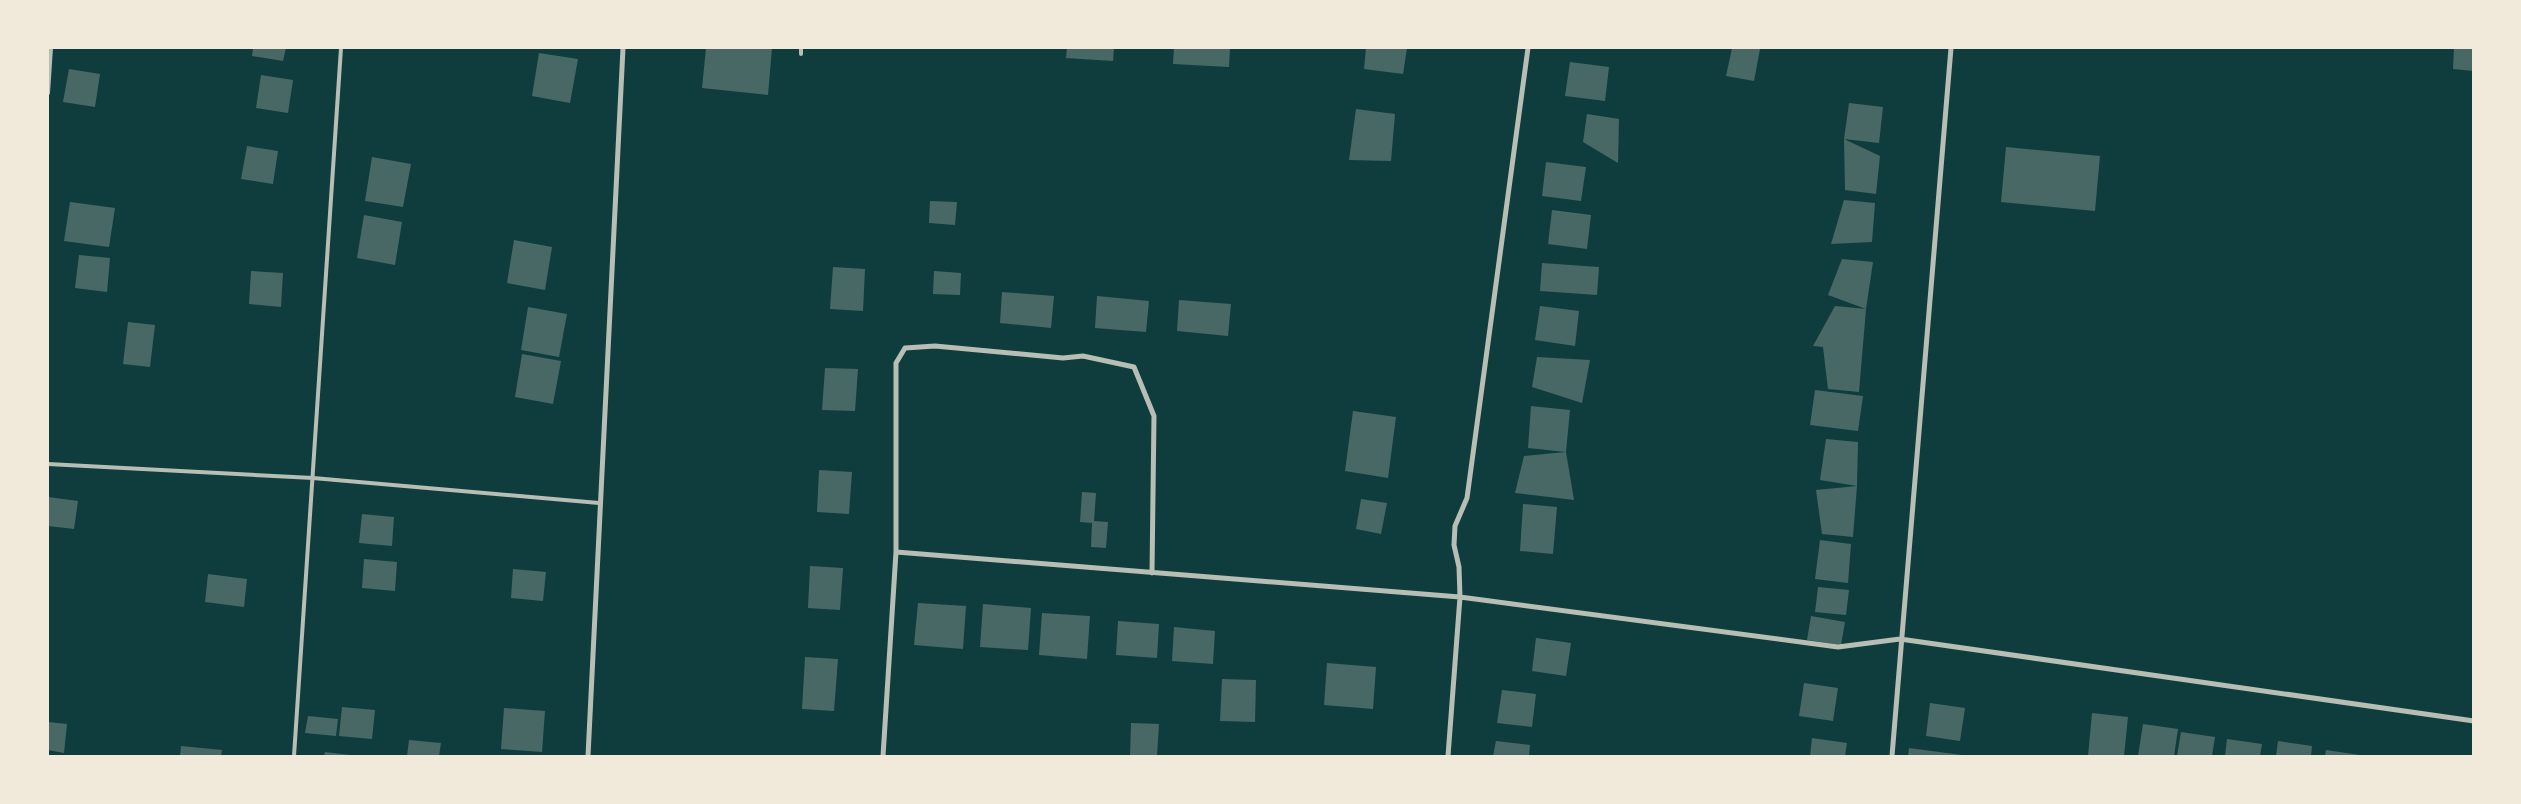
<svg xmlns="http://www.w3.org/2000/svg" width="2521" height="804" viewBox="0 0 2521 804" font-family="Montserrat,sans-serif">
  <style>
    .building { fill: #486865 }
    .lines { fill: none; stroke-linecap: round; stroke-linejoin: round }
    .service { stroke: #b8beb3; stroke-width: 4 }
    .minor { stroke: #b8beb3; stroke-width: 5 }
  </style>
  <rect width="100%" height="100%" fill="#0f3d3e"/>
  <path class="building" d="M253 48H286L283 61 252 56Z
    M706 48H772L768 95 702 88Z
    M1067 48H1114L1113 61 1066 58Z
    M1174 48H1230L1229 67 1173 64Z
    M1366 48H1407L1403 74 1364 69Z
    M1732 48 1760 49 1754 81 1726 76Z
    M2454 48H2474V71L2453 69Z
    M539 53 578 59 570 103 532 96Z
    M1570 62 1609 67 1605 101 1565 96Z
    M69 69 100 74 95 107 63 102Z
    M261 75 293 80 288 113 256 108Z
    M1849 103 1883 107 1879 143 1844 139Z
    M1356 109 1395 114 1391 161 1349 160Z
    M1587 114 1619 119 1618 163 1583 142Z
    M1844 139 1880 156 1876 194 1845 190Z
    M247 146 278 151 273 184 241 179Z
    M2006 147 2100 156 2095 211 2001 202Z
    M372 157 411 164 403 207 365 201Z
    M1546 162 1586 167 1581 201 1542 196Z
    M1844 200 1875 203 1872 242 1831 244Z
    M930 201 957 202 955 225 929 223Z
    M70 202 115 208 109 247 64 241Z
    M1552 210 1591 215 1587 249 1548 244Z
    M364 215 402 222 395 265 357 258Z
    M514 240 552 247 545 290 507 283Z
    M79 255 110 258 107 292 75 288Z
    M1842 259 1873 262 1866 309 1859 392 1828 389 1823 347 1813 346 1835 306 1866 309 1828 295Z
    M1542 263 1599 267 1597 295 1540 291Z
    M833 267 865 269 863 311 830 309Z
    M251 271 283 273 281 307 249 304Z
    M934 271 961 273 960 295 933 294Z
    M1002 292 1054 296 1051 328 1000 323Z
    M1097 296 1149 301 1146 332 1095 328Z
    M1179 300 1231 304 1228 336 1177 331Z
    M1540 306 1579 311 1575 346 1535 340Z
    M528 307 567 314 559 357 521 350Z
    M128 322 155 325 150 367 123 364Z
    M522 354 561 361 553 404 515 397Z
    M1537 357 1590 360 1582 403 1532 387Z
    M825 368 858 369 855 411 822 410Z
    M1815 390 1863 396 1858 431 1810 425Z
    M1531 406 1570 410 1566 452 1574 500 1515 493 1524 456 1566 452 1528 448Z
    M1353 411 1396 417 1388 478 1345 471Z
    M1826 439 1858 442 1857 486 1820 480Z
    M819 470 852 472 849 514 817 512Z
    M1857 486 1853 537 1822 534 1816 490Z
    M1082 492 1096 493 1094 521 1108 522 1106 548 1091 547 1092 523 1080 522Z
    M48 497 78 501 74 529 48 526Z
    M1361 499 1387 503 1381 534 1356 529Z
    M1523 504 1557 507 1553 554 1520 551Z
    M362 514 394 517 392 546 359 543Z
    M1820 540 1851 544 1848 583 1815 579Z
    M364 559 397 562 395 591 362 588Z
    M810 566 843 568 840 610 808 608Z
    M513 569 546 572 543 601 511 598Z
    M208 574 247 579 244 607 205 602Z
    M1818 587 1849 590 1846 615 1815 612Z
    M918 603 966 606 963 649 914 645Z
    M983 604 1031 608 1028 650 980 647Z
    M1042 613 1090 616 1087 659 1039 655Z
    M1811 616 1845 622 1841 645 1807 640Z
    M1118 621 1159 624 1157 658 1116 655Z
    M1174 627 1215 631 1213 664 1172 661Z
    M1536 638 1571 643 1566 676 1532 671Z
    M805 657 838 659 834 711 802 709Z
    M1327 663 1376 667 1373 709 1324 705Z
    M1222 679 1256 680 1255 722 1220 721Z
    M1804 683 1838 688 1833 721 1799 716Z
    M1502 690 1536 694 1532 727 1497 723Z
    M1930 703 1965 708 1960 741 1926 736Z
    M342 707 375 710 372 739 339 736Z
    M504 708 545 711 542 752 501 749Z
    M2092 713 2128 717 2124 756H2088Z
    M308 716 338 719 336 736 305 733Z
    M48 722 67 724 64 753 48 750Z
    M1131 723 1159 724 1157 756H1130Z
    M2143 724 2178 729 2174 756H2138Z
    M2181 732 2215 737 2212 756H2177Z
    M1812 738 1847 743 1845 756H1810Z
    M2227 739 2262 744 2260 756H2225Z
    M409 740 441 743 439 756H407Z
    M1496 741 1530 745 1529 756H1493Z
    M2278 741 2312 746 2311 756H2276Z
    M181 746 222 750 221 756H180Z
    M1909 748 1962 755V756H1908Z
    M2326 750 2360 755V756H2325Z
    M325 752 350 755V756H324Z"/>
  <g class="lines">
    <path class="service" d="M801 48V54
      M48 93 51 48
      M48 464 313 478 599 503
      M294 756 341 48"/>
    <path class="minor" d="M896 552V363L905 348 935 346 1063 358 1083 356 1134 367 1154 416 1152 573
      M588 756 623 48
      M883 756 896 552 1460 597 1838 647 1900 639 2474 721
      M1448 756 1460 597 1459 567 1454 545 1455 526 1467 498 1528 48
      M1892 756 1951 48"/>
  </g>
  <rect width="2521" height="804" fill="none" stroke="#f1e9da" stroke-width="98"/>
</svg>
